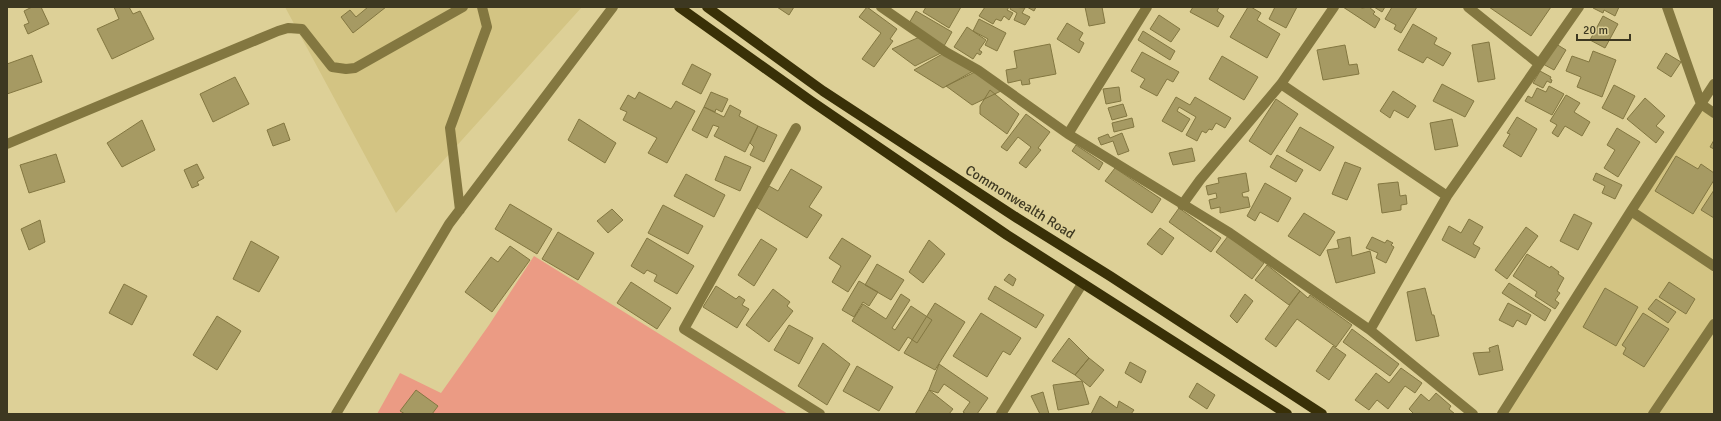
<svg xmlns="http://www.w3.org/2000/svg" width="1721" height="421" viewBox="0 0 1721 421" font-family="Signika,sans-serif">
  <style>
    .built { fill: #d3c483 }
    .green { fill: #eb9b84 }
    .building { fill: #a69a63; stroke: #837741 }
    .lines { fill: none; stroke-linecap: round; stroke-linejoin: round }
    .minor { stroke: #837740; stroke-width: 10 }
    .major { stroke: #393007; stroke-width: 10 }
    .labels { text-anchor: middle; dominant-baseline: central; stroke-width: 3.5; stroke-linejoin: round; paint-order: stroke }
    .street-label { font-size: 14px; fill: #3d3821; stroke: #ddd097 }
  </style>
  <rect width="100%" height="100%" fill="#ddd097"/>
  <path class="built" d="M285 7H582L396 213Z
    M1701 104 1714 113V414H1499Z"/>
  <path class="green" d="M534 256 788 414H377L400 373 441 393 489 325Z"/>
  <path class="building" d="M32 7H41L49 24 28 34 24 25 29 23 24 11Z
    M114 7H129L133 14 140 11 154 39 112 59 97 29 119 19Z
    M368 7H386L353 33 341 17 350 10 356 17Z
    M777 7H794L789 15Z
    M867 7 897 29 890 39 893 41 874 67 862 59 881 33 859 17Z
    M926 7H961L949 28 923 12Z
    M985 7H1009L1007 10 1013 13 1009 20 1004 16 1001 21 996 19 993 24 979 16Z
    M1011 7 1025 8 1022 13 1030 17 1025 25 1014 20 1017 13 1010 9Z
    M1027 7H1036L1034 11Z
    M1085 7H1102L1105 23 1089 26Z
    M1193 7H1219L1217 11 1224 16 1218 27 1190 12Z
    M1248 7H1251L1261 13 1257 20 1280 34 1267 58 1230 37Z
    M1275 7H1297L1286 28 1269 19Z
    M1343 7H1360L1362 8 1369 7 1375 12 1373 14 1380 19 1375 28Z
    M1374 7H1385L1382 12Z
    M1392 7H1417L1401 33 1394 29 1396 25 1385 19Z
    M1489 7H1551L1531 36Z
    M1594 7H1619L1615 16 1604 10 1603 13 1593 8Z
    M916 11 952 32 944 46 908 25Z
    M1159 15 1180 29 1171 42 1150 29Z
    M1603 16 1618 24 1605 48 1590 40Z
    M979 19 1006 33 997 51 985 45 988 39 973 31Z
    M1067 23 1083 33 1079 40 1084 43 1079 53 1057 39Z
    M1413 24 1437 38 1434 44 1451 53 1443 66 1427 57 1423 63 1398 50Z
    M967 27 986 40 979 50 982 52 980 55 977 53 973 59 954 47Z
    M1143 31 1175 51 1170 60 1138 40Z
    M922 36 945 51 915 66 892 49Z
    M1489 42 1495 79 1478 82 1472 45Z
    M1050 44 1056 74 1029 79 1030 84 1022 85 1021 80 1008 83 1006 70 1017 68 1014 51Z
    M1556 44 1566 50 1554 70 1543 64Z
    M1345 45 1349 65 1357 64 1359 74 1323 80 1317 50Z
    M1593 51 1616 60 1602 97 1577 87 1581 77 1566 71 1572 56 1589 62Z
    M946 52 975 70 943 88 914 70Z
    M1142 52 1179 72 1173 82 1167 79 1157 96 1140 87 1145 79 1131 71Z
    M1666 53 1681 62 1671 77 1657 68Z
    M32 55 42 82 7 94V64Z
    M1222 56 1258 77 1244 100 1209 79Z
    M692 64 711 74 701 94 682 84Z
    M977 71 1003 90 972 105 946 86Z
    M1540 71 1551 77 1550 79 1552 80 1551 83 1547 81 1543 88 1533 83Z
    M235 77 249 104 213 122 200 94Z
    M1442 84 1474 101 1465 117 1433 101Z
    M1614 85 1635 96 1623 119 1602 108Z
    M1549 86 1564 94 1552 115 1525 101 1528 96 1532 98 1537 88 1546 92Z
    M1119 87 1121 101 1106 104 1103 89Z
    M990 90 1019 114 1007 134 980 114V106Z
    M1393 91 1416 106 1408 118 1394 110 1390 118 1380 111Z
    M639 92 671 109 676 101 695 111 667 163 648 153 657 138 623 120 627 112 620 109 628 95 635 99Z
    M711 92 728 99 722 112 716 109 715 112 704 107Z
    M1566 95 1580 103 1574 112 1590 122 1582 136 1565 126 1558 137 1552 133 1557 125 1550 121Z
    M1176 97 1190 105 1195 97 1231 118 1225 128 1216 123 1212 130 1209 129 1206 133 1202 131 1197 141 1186 135 1196 117 1179 107 1177 111 1190 119 1182 132 1162 121Z
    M1645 98 1665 116 1656 126 1664 132 1656 143 1627 119Z
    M1276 99 1298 114 1271 155 1249 141Z
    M1123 104 1127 116 1112 120 1108 108Z
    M730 105 741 111 739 116 758 126 745 152 714 136 719 127 713 125 707 138 692 130 704 107 724 117Z
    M1026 114 1050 132 1038 148 1041 150 1026 168 1019 163 1031 147 1018 137 1007 151 1001 147Z
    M1517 117 1537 129 1521 157 1503 146 1510 134 1507 133Z
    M1132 118 1134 127 1114 132 1112 123Z
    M579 119 616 143 605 163 568 140Z
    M1452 119 1458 146 1435 150 1430 123Z
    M142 120 155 150 122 167 107 143Z
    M284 123 290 140 273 146 267 130Z
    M758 126 777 135 764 162 750 155 754 147 750 143Z
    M1300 127 1334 147 1320 171 1286 151Z
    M1617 128 1640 142 1618 177 1604 168 1615 150 1607 145Z
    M1122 133 1129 151 1118 155 1113 141 1101 145 1098 138 1108 134 1110 138Z
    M1714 140V149L1710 147Z
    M1076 145 1103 163 1099 170 1072 151Z
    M1192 148 1195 161 1173 165 1169 153Z
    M56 154 65 182 29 193 20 165Z
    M1277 155 1303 170 1296 182 1270 167Z
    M725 156 751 167 740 191 715 180Z
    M1676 156 1698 169 1701 164 1714 173V180L1693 214 1655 191Z
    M1345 162 1361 168 1347 200 1332 194Z
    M197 164 204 178 197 182 199 185 192 188 184 170Z
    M1115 168 1161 199 1152 213 1105 181Z
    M791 169 822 187 809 207 822 215 807 238 756 207 769 186 778 191Z
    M1246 173 1249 191 1242 193 1243 197H1248L1250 207 1220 213V207L1211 209 1209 200 1217 198 1216 193 1208 195 1206 186 1219 183 1218 178Z
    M1596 173 1622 185 1615 199 1602 193 1605 186 1593 180Z
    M686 174 725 195 714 217 674 196Z
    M1398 182 1400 196 1406 195 1407 204 1401 205V210L1382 213 1378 184Z
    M1265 183 1291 198 1278 222 1260 212 1255 221 1247 216Z
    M1714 190V218L1701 210Z
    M510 204 552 229 537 254 495 229Z
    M663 205 703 226 688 254 648 233Z
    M1179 208 1221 238 1211 252 1169 222Z
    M612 209 623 220 608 233 597 221Z
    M1304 213 1335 232 1320 256 1288 236Z
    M1574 214 1592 223 1578 250 1560 241Z
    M1469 219 1483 227 1473 244 1480 248 1475 258 1442 240 1449 226 1461 233Z
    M40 220 45 242 29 250 21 229Z
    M1526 227 1538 236 1507 279 1495 270Z
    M1160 228 1174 238 1162 255 1147 244Z
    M558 232 594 253 578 280 542 259Z
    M1228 236 1264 263 1252 279 1216 252Z
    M1350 237 1352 256 1370 251 1375 273 1336 283 1327 250 1339 248 1337 240Z
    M1372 237 1385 243 1387 240 1393 243 1391 245 1394 247 1386 263 1376 258 1378 253 1366 248Z
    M647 238 694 266 677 294 654 281 657 275 647 270 644 274 631 266Z
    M842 238 871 256 848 292 832 282 841 266 829 258Z
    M761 239 777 249 754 286 738 275Z
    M929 240 945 254 923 283 909 272Z
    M251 241 279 257 259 292 233 279Z
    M510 246 530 260 492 312 465 292 491 257 498 262Z
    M1527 254 1550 268 1551 266 1559 272 1558 274 1564 278 1557 291 1560 293 1555 300 1559 303 1555 309 1535 296 1537 292 1513 276Z
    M877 264 904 280 891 300 865 285Z
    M1267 265 1300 291 1289 305 1255 280Z
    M1009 274 1016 279 1013 286 1004 280Z
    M859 281 878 292 869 306 863 302 854 317 842 310Z
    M631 282 671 308 657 329 617 303Z
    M1669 282 1695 299 1686 314 1659 297Z
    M1509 283 1551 310 1545 321 1502 293Z
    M124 284 147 296 132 325 109 313Z
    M716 286 736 299 739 296 745 300 742 305 749 309 737 328 703 307Z
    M995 286 1044 315 1036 328 988 299Z
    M1425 288 1432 315H1434L1439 336 1416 341 1407 292Z
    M1605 288 1638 307 1616 346 1583 327Z
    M773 289 790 302 787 306 793 311 769 342 746 325Z
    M1300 291 1308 298 1310 295 1352 325 1336 347 1297 319 1276 347 1265 339Z
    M901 294 910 300 892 328 895 330 911 306 932 320 917 343 908 337 899 351 852 321 863 304 886 319Z
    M1245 294 1253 301 1237 323 1230 316Z
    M1656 299 1676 312 1668 323 1648 309Z
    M935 303 965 322 935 370 904 353Z
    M1508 303 1531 315 1526 325 1517 320 1513 327 1499 320Z
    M981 313 1021 338 1010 355 1003 351 987 377 953 356Z
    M1643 313 1669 329 1644 367 1623 354 1626 348 1622 345Z
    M217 316 241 331 217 370 193 355Z
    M789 325 813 338 799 364 774 350Z
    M1352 329 1399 364 1390 376 1343 342Z
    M1069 338 1089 358 1075 375 1052 361Z
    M823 343 850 364 827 405 798 386Z
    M1498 345 1503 370 1479 375 1473 353 1490 352 1489 348Z
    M1333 346 1346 355 1329 380 1316 371Z
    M1089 358 1104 370 1090 387 1075 375Z
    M1130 362 1146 371 1141 383 1125 373Z
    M939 364 988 398 977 414H966L963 412 970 402 944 384 938 393 929 390Z
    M857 366 893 387 879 411 843 391Z
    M1401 368 1422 383 1415 393 1405 386 1388 409 1377 400 1369 410 1355 400 1376 373 1389 383Z
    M1082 381 1089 404 1058 410 1053 385Z
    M1197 383 1215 395 1207 409 1189 397Z
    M416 390 438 406 432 414H405L400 411Z
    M929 390 953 409 949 414H915Z
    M1043 392 1049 414H1040L1031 396Z
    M1436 393 1451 406 1449 409 1455 414H1414L1409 409 1421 394 1429 401Z
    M1100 396 1117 408 1119 401 1134 410 1131 414H1091Z"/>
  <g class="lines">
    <path class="minor" d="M881 7 946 52 978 70 1068 134 1230 233 1370 330 1473 414
      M1468 7 1539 64
      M1667 7 1701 104 1714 113
      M1281 84 1447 196
      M796 128 684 329 820 414
      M1068 134 1147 7
      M7 144 278 31 288 28 302 29 332 67 346 69 355 68 463 7
      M1182 205 1200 180 1281 84 1334 7
      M460 210 450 128 487 27 482 7
      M1631 211 1714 266
      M1370 330 1447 196 1579 7
      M336 414 449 224 613 7
      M1001 414 1082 284
      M1502 414 1631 211 1714 84
      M1653 414 1714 324"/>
    <path class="major" d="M679 7 811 101 1007 235 1287 414
      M707 7 823 91 1017 218 1110 276 1322 414"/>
  </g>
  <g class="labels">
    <g class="street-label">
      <text transform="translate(1020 202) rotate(32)">Commonwealth Road</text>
    </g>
  </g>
  <rect width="1721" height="421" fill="none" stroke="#3d3821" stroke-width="16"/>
  <path d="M1577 34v6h53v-6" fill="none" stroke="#3d3821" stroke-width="2"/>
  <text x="1583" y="34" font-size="12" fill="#3d3821" stroke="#ddd097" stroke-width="3" paint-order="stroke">20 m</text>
</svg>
